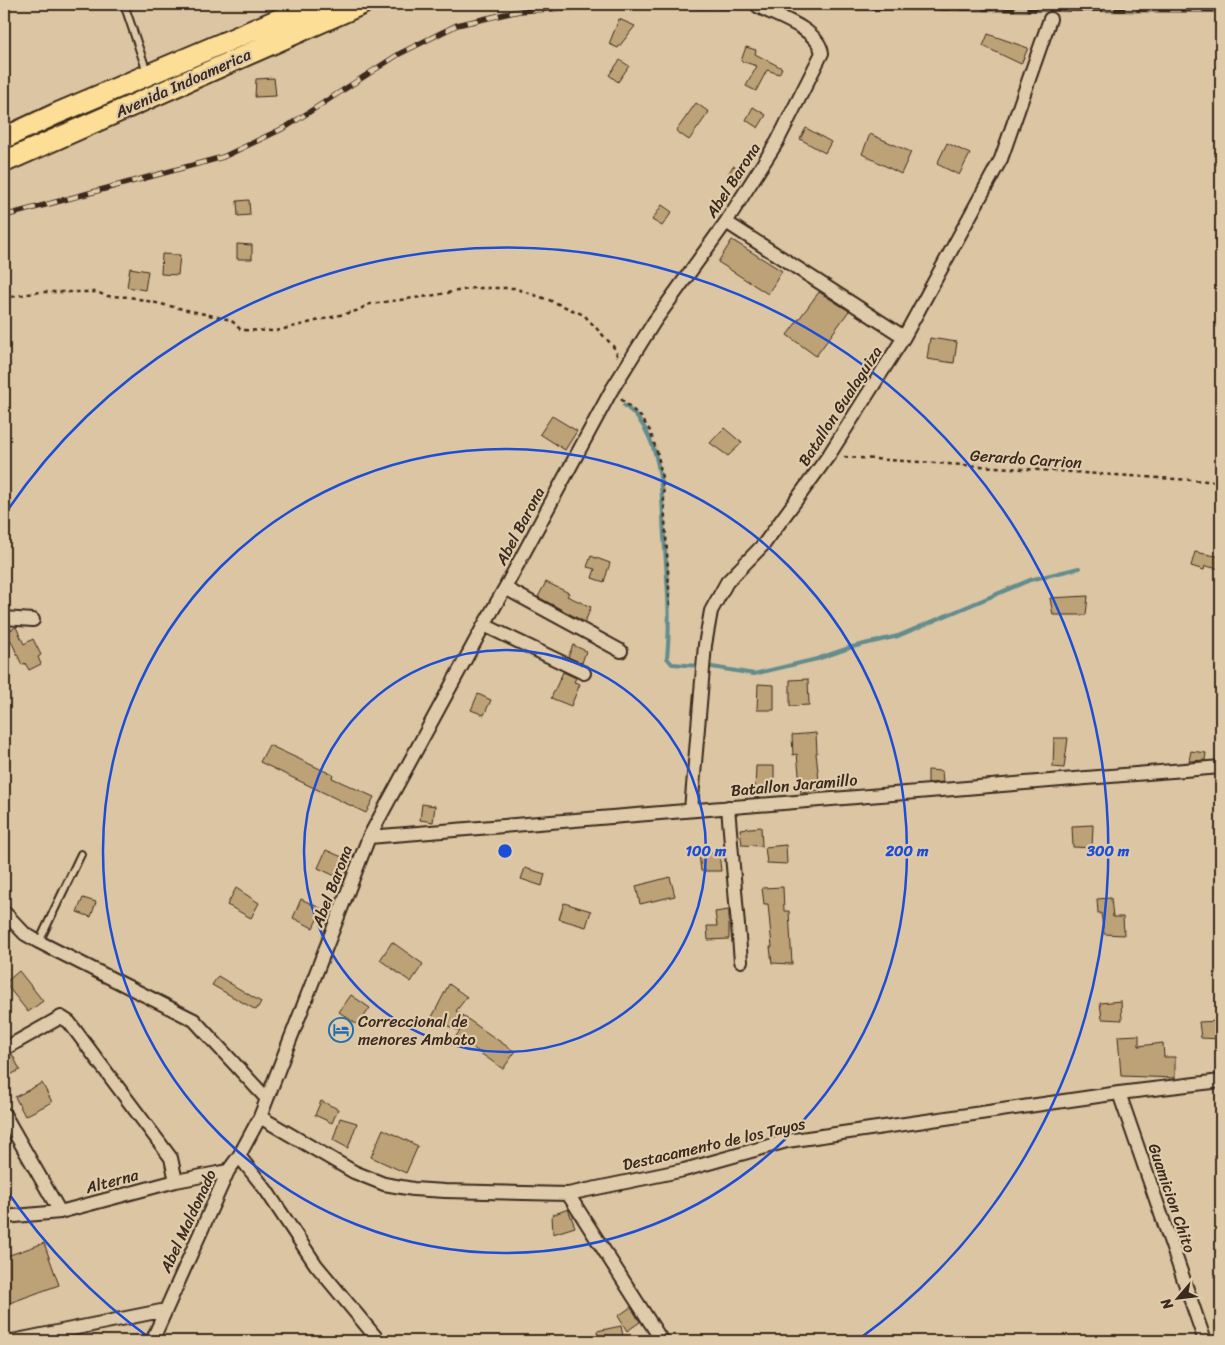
<svg xmlns="http://www.w3.org/2000/svg" width="1225" height="1345" viewBox="0 0 1225 1345" font-family="Sriracha,sans-serif">
  <style>
    .lines { fill: none; stroke-linecap: round; stroke-linejoin: round }
    .stream { stroke: #638c8d; stroke-width: 4 }
    .building { fill: #bca276; stroke: #3b2a1e }
    .service-casing { stroke: #3b2a1e; stroke-width: 10 }
    .minor-casing { stroke: #3b2a1e; stroke-width: 16 }
    .primary-casing { stroke: #3b2a1e; stroke-width: 24 }
    .path { stroke: #3b2a1e; stroke-width: 2.5; stroke-dasharray: 4 4; stroke-linecap: butt }
    .service { stroke: #dfcbaa; stroke-width: 6 }
    .minor { stroke: #dfcbaa; stroke-width: 12 }
    .primary { stroke: #fdde96; stroke-width: 20 }
    .rail-casing { stroke: #3b2a1e; stroke-width: 5.5 }
    .rail { stroke: #dfcbaa; stroke-width: 4; stroke-dasharray: 11; stroke-linecap: butt }
    .ring { fill: none; stroke: #1d4ed8; stroke-width: 2.5 }
    .labels { text-anchor: middle; dominant-baseline: central; stroke-width: 4.5; stroke-linejoin: round; paint-order: stroke }
    .street-label { font-size: 16px; fill: #3b2a1e; stroke: #dfcbaa }
    .poi-label { font-size: 16px; fill: #3b2a1e; stroke: #dfcbaa; text-anchor: start }
    .centre { fill: #1d4ed8; stroke: #dfcbaa; stroke-width: 2.5 }
    .ring-label { font-size: 15px; text-anchor: middle; font-weight: bold; fill: #1d4ed8; stroke: #dfcbaa; stroke-width: 4.5; stroke-linejoin: round; paint-order: stroke }
  </style>
  <rect width="100%" height="100%" fill="#dbc5a2"/>
  <filter id="ink" filterUnits="userSpaceOnUse"><feTurbulence type="fractalNoise" baseFrequency=".02" numOctaves="2"/><feDisplacementMap in="SourceGraphic" scale="10" xChannelSelector="R" yChannelSelector="G"/><feConvolveMatrix kernelMatrix="1 2 1 2 8 2 1 2 1" color-interpolation-filters="sRGB"/></filter>
  <g filter="url(#ink)">
    <g class="lines">
      <path class="stream" d="M624 405C636 414 643 423 649 437 663 467 662 504 664 536 667 577 671 618 667 658L672 664 712 667 754 674 817 659 852 647 898 636 1030 580 1079 568"/>
    </g>
    <path class="building" d="M619 19 635 26 618 48 609 44Z
      M988 34 1028 48 1021 64 983 46Z
      M746 47 756 50 755 54 782 68 779 74 767 70 756 91 746 86 757 66 741 61Z
      M620 60 629 66 618 82 609 75Z
      M274 78 276 96 255 97 256 79Z
      M696 103 709 112 689 140 676 131Z
      M753 107 766 115 758 128 746 120Z
      M806 128 831 142 825 153 800 139Z
      M870 134 911 152 901 174 862 154Z
      M947 143 970 154 959 175 937 164Z
      M733 166 744 172 737 184 726 178Z
      M249 200 250 215 238 216 237 201Z
      M662 205 672 212 662 226 652 220Z
      M732 240 782 271 768 294 718 262Z
      M237 244 252 245V259H237Z
      M162 254 180 255 178 275 161 274Z
      M130 268 148 271 145 290 127 287Z
      M819 292 849 311 816 356 787 335Z
      M930 338 957 342 954 363 927 359Z
      M552 416 577 431 565 450 540 434Z
      M724 428 742 443 728 456 710 443Z
      M1195 552 1221 557 1220 569 1205 566 1204 570 1191 566Z
      M591 556 610 563 604 582 592 578 595 569 587 567Z
      M546 582 569 593 567 596 591 607 585 622 538 597Z
      M1088 596 1086 615H1053L1050 598Z
      M16 627 24 644 33 639 41 655 38 657 41 664 29 670 25 663 22 665 7 632Z
      M573 645 586 651 582 663 568 657Z
      M563 672 576 678 574 682 580 684 571 706 551 698Z
      M808 679 809 705 790 706V680Z
      M758 684 774 685V710H757Z
      M478 694 491 700 484 715 471 710Z
      M816 733 817 753H816L820 790 801 793 797 754 793 755 792 735Z
      M1054 738H1068L1064 768 1053 767Z
      M269 745 333 775 332 778 374 797 366 813 260 762Z
      M1191 751 1206 753 1205 760 1189 761Z
      M756 766H774V791H755Z
      M928 770 942 771 943 782 928 783Z
      M422 804 435 806 433 822 420 820Z
      M1093 825 1092 848 1073 847 1072 826Z
      M761 827 762 846 742 845 740 829Z
      M786 845 787 864 767 863 765 847Z
      M326 850 351 861 344 880 318 868Z
      M719 853 721 871H701L699 854Z
      M525 868 545 874 542 886 521 879Z
      M670 877 675 896 640 904 636 886Z
      M783 887 784 911H789L792 964 772 963 770 947H772L768 904H764L762 888Z
      M236 888 259 903 251 918 227 905Z
      M83 898 96 902 91 917 77 912Z
      M1111 898 1113 917H1123L1124 935 1104 934 1101 913H1098L1097 899Z
      M301 899 322 909 313 928 293 918Z
      M564 903 591 911 586 927 559 919Z
      M729 910V939L708 940 707 926H717L715 912Z
      M392 942 423 964 411 982 380 960Z
      M19 971 43 1001 28 1012 5 983Z
      M218 976 261 1002 256 1010 212 985Z
      M449 984 467 997 456 1011 515 1052 503 1069 456 1036 460 1031 431 1019Z
      M351 995 370 1008 358 1025 339 1012Z
      M1121 1001 1122 1020 1102 1019 1100 1003Z
      M1220 1021 1221 1039 1201 1038 1199 1022Z
      M1139 1035V1046L1163 1043 1164 1057H1175V1078L1121 1076 1118 1036Z
      M12 1054 20 1070 4 1078V1057Z
      M42 1083 52 1102 25 1116 15 1097Z
      M321 1101 338 1109 332 1123 315 1115Z
      M340 1118 357 1123 348 1148 333 1140Z
      M383 1129 418 1146 406 1173 371 1157Z
      M568 1209 575 1227 553 1234 552 1215Z
      M44 1243 59 1285 4 1305V1257Z
      M631 1307 640 1322 627 1331 618 1316Z
      M621 1326 624 1341H599L597 1331Z"/>
    <g class="lines">
      <defs>
        <path id="service" d="M124 4 147 72
          M39 942 81 854"/>
        <path id="minor" d="M726 222 904 337
          M505 588 621 651
          M4 618 33 620
          M484 625 584 673
          M728 807 741 961
          M691 810 705 645 711 611 727 582 764 544 829 455 904 337 1001 159 1050 19
          M369 837 1221 767
          M4 912 25 934 39 942 194 1020 267 1099
          M4 1049 61 1017 69 1022 171 1158 176 1181
          M1119 1093 1205 1341
          M4 1114 60 1212
          M260 1117 354 1172 384 1184 413 1189 445 1191 568 1194 684 1170 787 1141 1119 1093 1221 1081
          M239 1156 266 1190 316 1265 379 1341
          M568 1194 662 1341
          M4 1217 60 1212 176 1181 228 1171
          M12 1341 166 1310
          M152 1341 228 1171 239 1156 260 1117 369 837 484 625 505 588 611 391 654 322 726 222 777 142 822 53C818 29 779 17 759 7L756 4"/>
        <path id="primary" d="M4 138 58 113 315 4
          M4 162 362 4"/>
      </defs>
      <use href="#service" class="service-casing"/>
      <use href="#minor" class="minor-casing"/>
      <use href="#primary" class="primary-casing"/>
      <path class="path" d="M4 298 40 292H96L107 296 130 297 231 320 241 330 276 331 356 311 370 304 436 295 473 288H514L549 300 584 315 613 346 618 357
        M621 399 641 417 650 431 658 455 663 484 670 605
        M844 457 1221 482"/>
      <use href="#service" class="service"/>
      <use href="#minor" class="minor"/>
      <use href="#primary" class="primary"/>
      <defs>
        <path id="rail" d="M4 216 223 157 286 127 399 54 457 25 519 11 594 6 1221 10"/>
      </defs>
      <use href="#rail" class="rail-casing"/>
      <use href="#rail" class="rail"/>
    </g>
  </g>
  <g class="ring">
    <circle cx="505" cy="851" r="201"/>
    <circle cx="505" cy="851" r="402"/>
    <path d="M151 1339A603 603 0 0 1 5 1188M5 514A603 603 0 1 1 859 1339"/>
  </g>
  <defs>
    <symbol id="hotel-ring" viewBox="-11 -11 22 22"><circle r="9.5" fill="#dfcbaa" stroke="#1f6fb2" stroke-width="1.5"/><path d="M-6-4.5h1.5V1H6V5H4.5V3h-9V5H-6ZM-4 0a1.8 1.8 0 1 1 3.6 0ZM.5 0V-2.5h3Q6-2.5 6 0Z" fill="#1f6fb2"/></symbol>
  </defs>
  <g fill-rule="evenodd">
    <use href="#hotel-ring" x="327" y="1016" width="28" height="28"/>
  </g>
  <g class="labels">
    <g class="street-label">
      <text transform="translate(183 83) rotate(-24)">Avenida Indoamerica</text>
      <text transform="translate(733 180) rotate(-57)">Abel Barona</text>
      <text transform="translate(840 406) rotate(-57)">Batallon Gualaguiza</text>
      <text transform="translate(1026 459) rotate(4)">Gerardo Carrion</text>
      <text transform="translate(520 526) rotate(-62)">Abel Barona</text>
      <text transform="translate(794 785) rotate(-5)">Batallon Jaramillo</text>
      <text transform="translate(332 886) rotate(-69)">Abel Barona</text>
      <text transform="translate(714 1144) rotate(-13)">Destacamento de los Tayos</text>
      <text transform="translate(112 1181) rotate(-15)">Alterna</text>
      <text transform="translate(1172 1198) rotate(71)">Guamicion Chito</text>
      <text transform="translate(188 1221) rotate(-65)">Abel Maldonado</text>
    </g>
    <g class="poi-label">
      <text x="358" y="1021">Correccional de<tspan x="358" dy="18">menores Ambato</tspan></text>
    </g>
  </g>
  <circle cx="505" cy="851" r="8" class="centre"/>
  <g class="ring-label">
    <text x="706" y="856">100 m</text>
    <text x="907" y="856">200 m</text>
    <text x="1108" y="856">300 m</text>
  </g>
  <rect width="1225" height="1345" fill="none" stroke="#dfcbaa" stroke-width="20"/>
  <rect x="10" y="10" width="1205" height="1325" fill="none" stroke="#3b2a1e" stroke-width="2" filter="url(#ink)"/>
  <g transform="translate(1178 1298) rotate(242)" stroke="#dfcbaa" stroke-width="4" paint-order="stroke">
  <path d="M0-4L9 19L0 12L-9 19Z" fill="#3b2a1e"/>
  <text y="-8" font-size="14" font-weight="bold" text-anchor="middle" fill="#3b2a1e">N</text>
  </g>
</svg>
